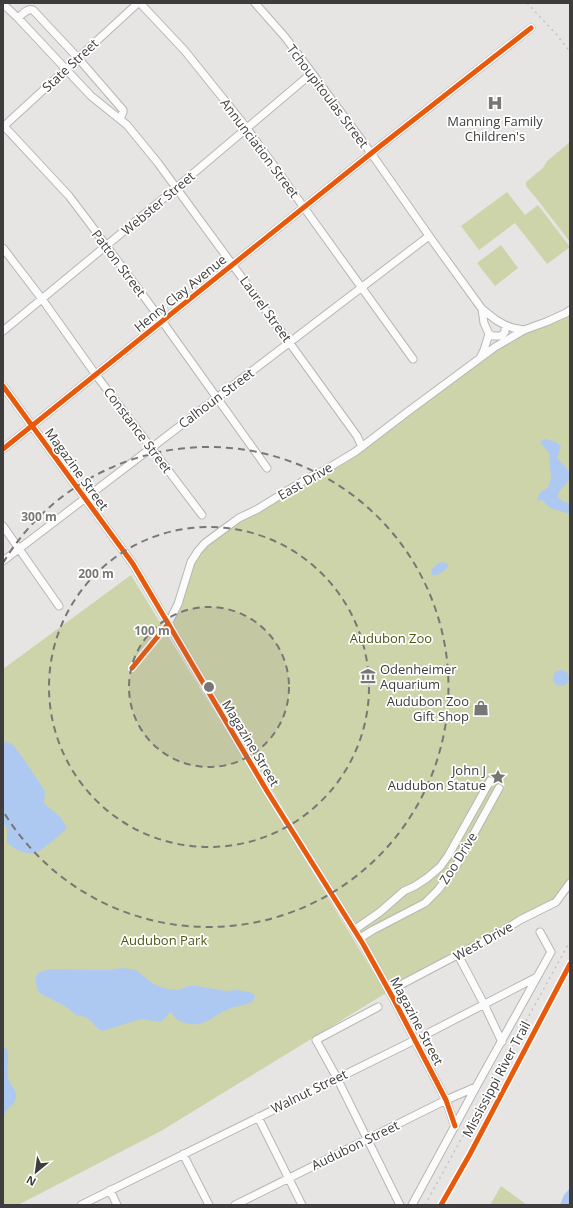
<svg xmlns="http://www.w3.org/2000/svg" width="573" height="1208" viewBox="0 0 573 1208" font-family="'Open Sans',sans-serif">
  <style>
    .green { fill: #cdd4a9 }
    .water { fill: #adc9f2 }
    .pier { fill: #e7e5e3 }
    .lines { fill: none; stroke-linecap: round; stroke-linejoin: round }
    .minor-casing { stroke: #b7b6b4; stroke-width: 9 }
    .minor { stroke: #fbfbfb; stroke-width: 7 }
    .rail { stroke: #c2c2c2; stroke-width: 1.5; stroke-dasharray: 2 4; stroke-linecap: butt }
    .cycleway-casing { stroke: #fff; stroke-width: 8 }
    .cycleway { stroke: #e8590c; stroke-width: 5 }
    .ring { fill: none; stroke: #797776; stroke-width: 2; stroke-dasharray: 7 5 }
    .labels { text-anchor: middle; dominant-baseline: central; stroke-width: 3.5; stroke-linejoin: round; paint-order: stroke }
    .street-label { font-size: 13px; fill: #3e3c3c; stroke: #fff }
    .poi-label { font-size: 13px; fill: #3e3c3c; stroke: #fff; text-anchor: end }
    .park-label { font-size: 13px; fill: #4c5712; stroke: #fff }
    .centre { fill: #797776; stroke: #fff; stroke-width: 2 }
    .ring-label { font-size: 12px; text-anchor: middle; font-weight: bold; fill: #797776; stroke: #fff; stroke-width: 3.5; stroke-linejoin: round; paint-order: stroke }
  </style>
  <rect width="100%" height="100%" fill="#e7e5e3"/>
  <path class="green" d="M570 142V242L540 203 526 186V182L543 168 547 161Z
    M507 192 525 215 538 205 570 247 547 264 515 223 479 250 461 226Z
    M501 245 518 268 495 286 477 263Z
    M570 309V883L556 902 391 987 174 626V613L191 562 220 532 325 470 505 342Z
    M131 575 386 993 161 1131 18 1205H3V669Z
    M501 1186 527 1205H490Z"/>
  <path class="water" d="M545 439 556 442 561 446 557 458C560 462 566 466 568 470 573 487 557 486 558 498L564 502 570 503V514L550 508 542 500 537 501V499L541 491 545 490 548 487 551 478 549 453 540 442Z
    M442 562 448 564 447 568C443 572 438 576 432 575L431 570 437 564Z
    M553 678a8 8 0 1 1 16 0a8 8 0 1 1-16 0Z
    M3 741 12 744 21 755 45 791 44 803 61 818 67 828C62 833 41 852 35 853 25 855 14 849 7 843V828L3 823Z
    M123 968 136 970 155 985 168 989 178 990 189 986H197L226 991 237 990 249 992 254 994 255 997C252 1006 239 1005 231 1008 214 1014 205 1029 185 1023 178 1021 175 1018 171 1012L161 1022 141 1019 102 1031 97 1028 91 1021 85 1017 76 1015 65 1006 41 994 37 989 36 982V976L39 972 51 969 106 970Z
    M3 1047 7 1049C10 1061 5 1071 9 1080 11 1086 17 1090 16 1097 16 1103 10 1106 7 1110 5 1112 4 1115 3 1118Z
    M570 1178V1205H551Z"/>
  <path class="pier" d="M569 1176 570 1188 564 1195 560 1205H551L567 1181Z"/>
  <g class="lines">
    <defs>
      <path id="minor" d="M140 3 185 51 246 127 413 359
        M255 3 285 37 312 73 371 153 432 240 482 309 496 320 505 325 513 328 524 330
        M3 4 18 18 91 96 127 125 158 163 289 342 357 436 362 447
        M18 18C23 14 27 8 33 10L78 58 123 110V112L120 119
        M3 125 69 196 88 221 162 321 267 468
        M3 127 138 3
        M3 248 42 299 96 375 202 515
        M3 331 176 188 312 73
        M489 334 493 336H501L505 332V325
        M481 356 484 350 489 334 484 323 482 309
        M3 386 133 564 267 791 363 944 393 998 446 1100 455 1126
        M3 449 379 147 531 28
        M3 526 59 606
        M3 561 429 236
        M168 624 178 604 191 562 198 551 205 543 220 532 239 518 256 510 308 478 325 470 355 452 406 413 495 347 524 330 546 322 566 313 570 310
        M354 930 380 912 404 891 415 886 427 878 440 867 448 856 490 781
        M360 938 373 930 425 903 438 890 455 868 499 788
        M458 955 484 1004 502 1042
        M389 991 501 932 520 920 556 902 570 883
        M378 1007 316 1040 337 1078 400 1205
        M258 1117 302 1205
        M183 1154 209 1205
        M110 1190 117 1205
        M81 1205 415 1040 537 977
        M235 1205 446 1100 476 1087
        M412 1205 476 1087 551 952 540 932"/>
    </defs>
    <use href="#minor" class="minor-casing"/>
    <use href="#minor" class="minor"/>
    <path class="rail" d="M527 3 557 35 570 52
      M425 1205 570 941"/>
    <defs>
      <path id="cycleway" d="M3 386 133 564 267 791 363 944 393 998 446 1100 455 1126
        M3 449 379 147 531 28
        M132 668 168 624
        M441 1205 470 1154 570 964"/>
    </defs>
    <use href="#cycleway" class="cycleway-casing"/>
    <use href="#cycleway" class="cycleway"/>
  </g>
  <circle cx="209" cy="687" r="80" fill="#797776" fill-opacity=".12"/>
  <g class="ring">
    <circle cx="209" cy="687" r="80"/>
    <circle cx="209" cy="687" r="160"/>
    <path d="M3 563A240 240 0 1 1 3 811"/>
  </g>
  <defs>
    <symbol id="hospital-bare" viewBox="-9 -9 18 18"><path d="M-5-5h3v3.5h4V-5h3V5h-3V1.5h-4V5h-3Z" fill="#797776" stroke="#fff" stroke-width="2.5" paint-order="stroke"/></symbol>
    <symbol id="museum-bare" viewBox="-9 -9 18 18"><path d="M0-6L6-3V-2H-6V-3ZM-5-1h2V3h-2ZM-1-1h2V3h-2ZM3-1h2V3H3ZM-6 4H6V6H-6Z" fill="#797776" stroke="#fff" stroke-width="2.5" paint-order="stroke"/></symbol>
    <symbol id="shop-bare" viewBox="-9 -9 18 18"><path d="M-5-2.5h2.3a2.7 3.5 0 0 1 5.4 0H5L5.5 6h-11ZM-1.5-2.5h3a1.5 2.3 0 0 0-3 0Z" fill="#797776" stroke="#fff" stroke-width="2.5" paint-order="stroke"/></symbol>
    <symbol id="sight-bare" viewBox="-9 -9 18 18"><path d="M0-6L1.8-2.2L6-1.7L2.9 1.2L3.7 5.4L0 3.3L-3.7 5.4L-2.9 1.2L-6-1.7L-1.8-2.2Z" fill="#797776" stroke="#fff" stroke-width="2.5" paint-order="stroke"/></symbol>
  </defs>
  <g fill-rule="evenodd">
    <use href="#hospital-bare" x="484" y="92" width="22" height="22"/>
    <use href="#museum-bare" x="357" y="665" width="22" height="22"/>
    <use href="#shop-bare" x="470" y="697" width="22" height="22"/>
    <use href="#sight-bare" x="487" y="766" width="22" height="22"/>
  </g>
  <g class="labels">
    <g class="street-label">
      <text transform="translate(70 65) rotate(-43)">State Street</text>
      <text transform="translate(328 96) rotate(53)">Tchoupitoulas Street</text>
      <text transform="translate(260 148) rotate(53)">Annunciation Street</text>
      <text transform="translate(158 203) rotate(-40)">Webster Street</text>
      <text transform="translate(119 263) rotate(53)">Patton Street</text>
      <text transform="translate(180 293) rotate(-39)">Henry Clay Avenue</text>
      <text transform="translate(266 309) rotate(54)">Laurel Street</text>
      <text transform="translate(216 398) rotate(-37)">Calhoun Street</text>
      <text transform="translate(138 430) rotate(53)">Constance Street</text>
      <text transform="translate(77 469) rotate(54)">Magazine Street</text>
      <text transform="translate(305 481) rotate(-30)">East Drive</text>
      <text transform="translate(251 743) rotate(59)">Magazine Street</text>
      <text transform="translate(458 858) rotate(-58)">Zoo Drive</text>
      <text transform="translate(483 941) rotate(-29)">West Drive</text>
      <text transform="translate(417 1021) rotate(62)">Magazine Street</text>
      <text transform="translate(496 1079) rotate(-62)">Mississippi River Trail</text>
      <text transform="translate(309 1091) rotate(-26)">Walnut Street</text>
      <text transform="translate(355 1145) rotate(-26)">Audubon Street</text>
    </g>
    <g class="poi-label">
      <text x="495" y="121" text-anchor="middle">Manning Family<tspan x="495" dy="15">Children's</tspan></text>
      <text x="380" y="669" text-anchor="start">Odenheimer<tspan x="380" dy="15">Aquarium</tspan></text>
      <text x="469" y="701">Audubon Zoo<tspan x="469" dy="15">Gift Shop</tspan></text>
      <text x="486" y="770">John J<tspan x="486" dy="15">Audubon Statue</tspan></text>
    </g>
    <g class="park-label">
      <text x="391" y="638">Audubon Zoo</text>
      <text x="164" y="940">Audubon Park</text>
    </g>
  </g>
  <circle cx="209" cy="687" r="6" class="centre"/>
  <g class="ring-label">
    <text x="39" y="521">300 m</text>
    <text x="96" y="578">200 m</text>
    <text x="152" y="635">100 m</text>
  </g>
  <rect width="573" height="1208" fill="none" stroke="#3e3c3c" stroke-width="8"/>
  <g transform="translate(36 1172) rotate(209)" stroke="#ffffff" stroke-width="3" paint-order="stroke">
  <path d="M0-3L7 15L0 10L-7 15Z" fill="#3e3c3c"/>
  <text y="-6" font-size="11" font-weight="bold" text-anchor="middle" fill="#3e3c3c">N</text>
  </g>
</svg>
